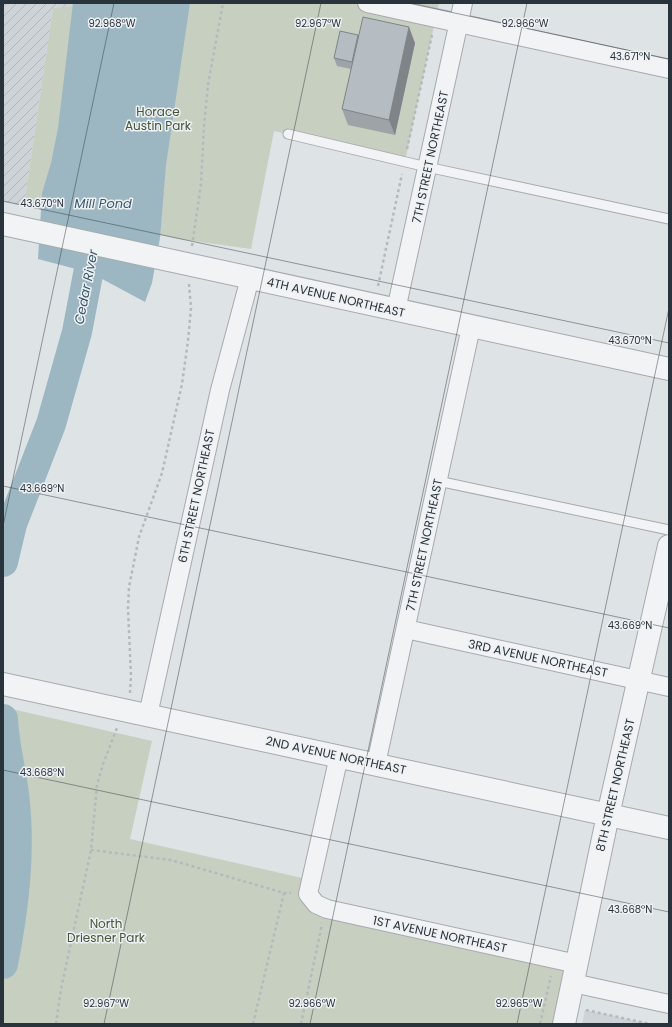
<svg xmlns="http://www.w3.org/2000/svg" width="672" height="1027" viewBox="0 0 672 1027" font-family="Poppins,sans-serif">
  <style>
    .built { fill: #cdd3d7 }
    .industrial { fill: url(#industrial-furrows) }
    .park { fill: #c7cfc1 }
    .water { fill: #9db7c2 }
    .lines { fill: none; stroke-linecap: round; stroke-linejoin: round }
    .river { stroke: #9db7c2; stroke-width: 30 }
    .service-casing { stroke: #a4abaf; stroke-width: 11 }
    .minor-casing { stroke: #a4abaf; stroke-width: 20 }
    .tertiary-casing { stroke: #a4abaf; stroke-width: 24 }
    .path { stroke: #b5b9bd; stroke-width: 2.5; stroke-dasharray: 3 3; stroke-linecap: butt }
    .service { stroke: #f1f3f5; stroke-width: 9 }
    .minor { stroke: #f1f3f5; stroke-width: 18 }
    .tertiary { stroke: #f1f3f5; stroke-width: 22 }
    .wall { fill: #9da3a7 }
    .shaded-wall { fill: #7f8488 }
    .building { fill: #b6bdc2; stroke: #7f8488 }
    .ticks { fill: none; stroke: #29333b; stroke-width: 1; stroke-opacity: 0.45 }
    .labels { text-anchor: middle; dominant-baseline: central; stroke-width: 3; stroke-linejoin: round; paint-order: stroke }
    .park-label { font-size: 12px; fill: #445538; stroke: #eef1f4 }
    .street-label { font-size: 12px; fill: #29333b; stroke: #eef1f4 }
    .water-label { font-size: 13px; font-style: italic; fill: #39596a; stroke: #eef1f4 }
    .ticks-label { font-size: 10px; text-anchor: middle; fill: #29333b; stroke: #eef1f4; stroke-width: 3; stroke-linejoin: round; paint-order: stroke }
  </style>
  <defs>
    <pattern id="industrial-furrows" width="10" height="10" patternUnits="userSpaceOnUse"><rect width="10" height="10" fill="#cdd3d7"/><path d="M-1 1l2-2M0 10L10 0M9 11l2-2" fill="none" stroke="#b0b6b9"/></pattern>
  </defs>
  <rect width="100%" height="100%" fill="#dee3e6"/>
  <path class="built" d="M585 1010 650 1024H582Z"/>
  <path class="industrial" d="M3 3H73L72 6 53 8 24 206 3 202Z"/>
  <path class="park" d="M73 3H439L405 161 274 131 251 249 179 239 24 206 53 8 72 6Z
    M3 707 152 741 130 839 311 880 316 904 577 964 564 1024H3V964L11 925 17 855 14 794 4 737Z"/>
  <path class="water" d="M73 3H190L166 165 160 238 152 283 145 302 91 273 38 259 42 193 51 163 58 128Z"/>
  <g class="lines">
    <path class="river" d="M3 562 12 524 51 424 77 332 96 232
      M3 719C4 744 11 769 14 794 21 851 14 908 3 964"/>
    <defs>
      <path id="service" d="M288 134 427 167 669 219
        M438 481 669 530"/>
      <path id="minor" d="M367 3 669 69
        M396 310 463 3
        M406 629 669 687
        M148 715 220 390 250 278
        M339 756 308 894 316 904 327 909 577 964
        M376 764 471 327
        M573 983 669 1004"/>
      <path id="tertiary" d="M3 224 669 369
        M3 684 669 828
        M564 1024 608 815 669 546"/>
    </defs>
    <use href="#service" class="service-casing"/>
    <use href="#minor" class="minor-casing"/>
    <use href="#tertiary" class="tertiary-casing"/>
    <path class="path" d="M407 149 432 35
      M192 246 201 184 204 126 208 85 223 3
      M378 286 402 174
      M130 693 131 676 128 609 129 587 139 537 162 473 182 384 188 341 191 308 189 284
      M91 850 171 860 284 893H291
      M586 1010 650 1024
      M56 1024 61 989 91 850 97 785 103 764 117 728
      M253 1024 284 893
      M301 1024 322 924
      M540 1024 551 976"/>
    <use href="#service" class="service"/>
    <use href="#minor" class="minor"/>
    <use href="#tertiary" class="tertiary"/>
  </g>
  <path class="wall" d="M358 35 415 43 395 135 348 125 342 109 351 69 337 66 334 58Z"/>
  <path class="shaded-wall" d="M409 27 415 43 395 135 389 120Z"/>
  <path class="building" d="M363 17 409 27 389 120 342 109Z
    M340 31 358 35 352 62 334 58Z"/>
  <path class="ticks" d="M408 3 669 59M3 201 669 343M3 486 669 628M3 526 114 3M3 770 669 912M104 1024 321 3M310 1024 527 3M517 1024 669 308"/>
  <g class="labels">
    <g class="park-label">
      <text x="158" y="111">Horace<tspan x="158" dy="14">Austin Park</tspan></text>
      <text x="106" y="923">North<tspan x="106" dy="14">Driesner Park</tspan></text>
    </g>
    <g class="street-label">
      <text transform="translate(430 157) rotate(-78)">7TH STREET NORTHEAST</text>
      <text transform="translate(336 297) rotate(13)">4TH AVENUE NORTHEAST</text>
      <text transform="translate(196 496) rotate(-78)">6TH STREET NORTHEAST</text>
      <text transform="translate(424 545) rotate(-78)">7TH STREET NORTHEAST</text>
      <text transform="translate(538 658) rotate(12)">3RD AVENUE NORTHEAST</text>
      <text transform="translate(336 755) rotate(12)">2ND AVENUE NORTHEAST</text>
      <text transform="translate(615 785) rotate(-77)">8TH STREET NORTHEAST</text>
      <text transform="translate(440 934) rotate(12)">1ST AVENUE NORTHEAST</text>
    </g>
    <g class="water-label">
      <text x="103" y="203">Mill Pond</text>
      <text transform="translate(86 287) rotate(-79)">Cedar River</text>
    </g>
  </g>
  <g class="ticks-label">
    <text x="112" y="27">92.968°W</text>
    <text x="318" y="27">92.967°W</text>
    <text x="525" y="27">92.966°W</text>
    <text x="630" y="60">43.671°N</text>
    <text x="42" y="207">43.670°N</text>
    <text x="630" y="344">43.670°N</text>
    <text x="42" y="492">43.669°N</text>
    <text x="630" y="629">43.669°N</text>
    <text x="42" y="776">43.668°N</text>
    <text x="630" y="913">43.668°N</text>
    <text x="106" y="1007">92.967°W</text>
    <text x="312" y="1007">92.966°W</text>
    <text x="519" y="1007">92.965°W</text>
  </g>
  <rect width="672" height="1027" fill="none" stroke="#29333b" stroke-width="8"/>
</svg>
